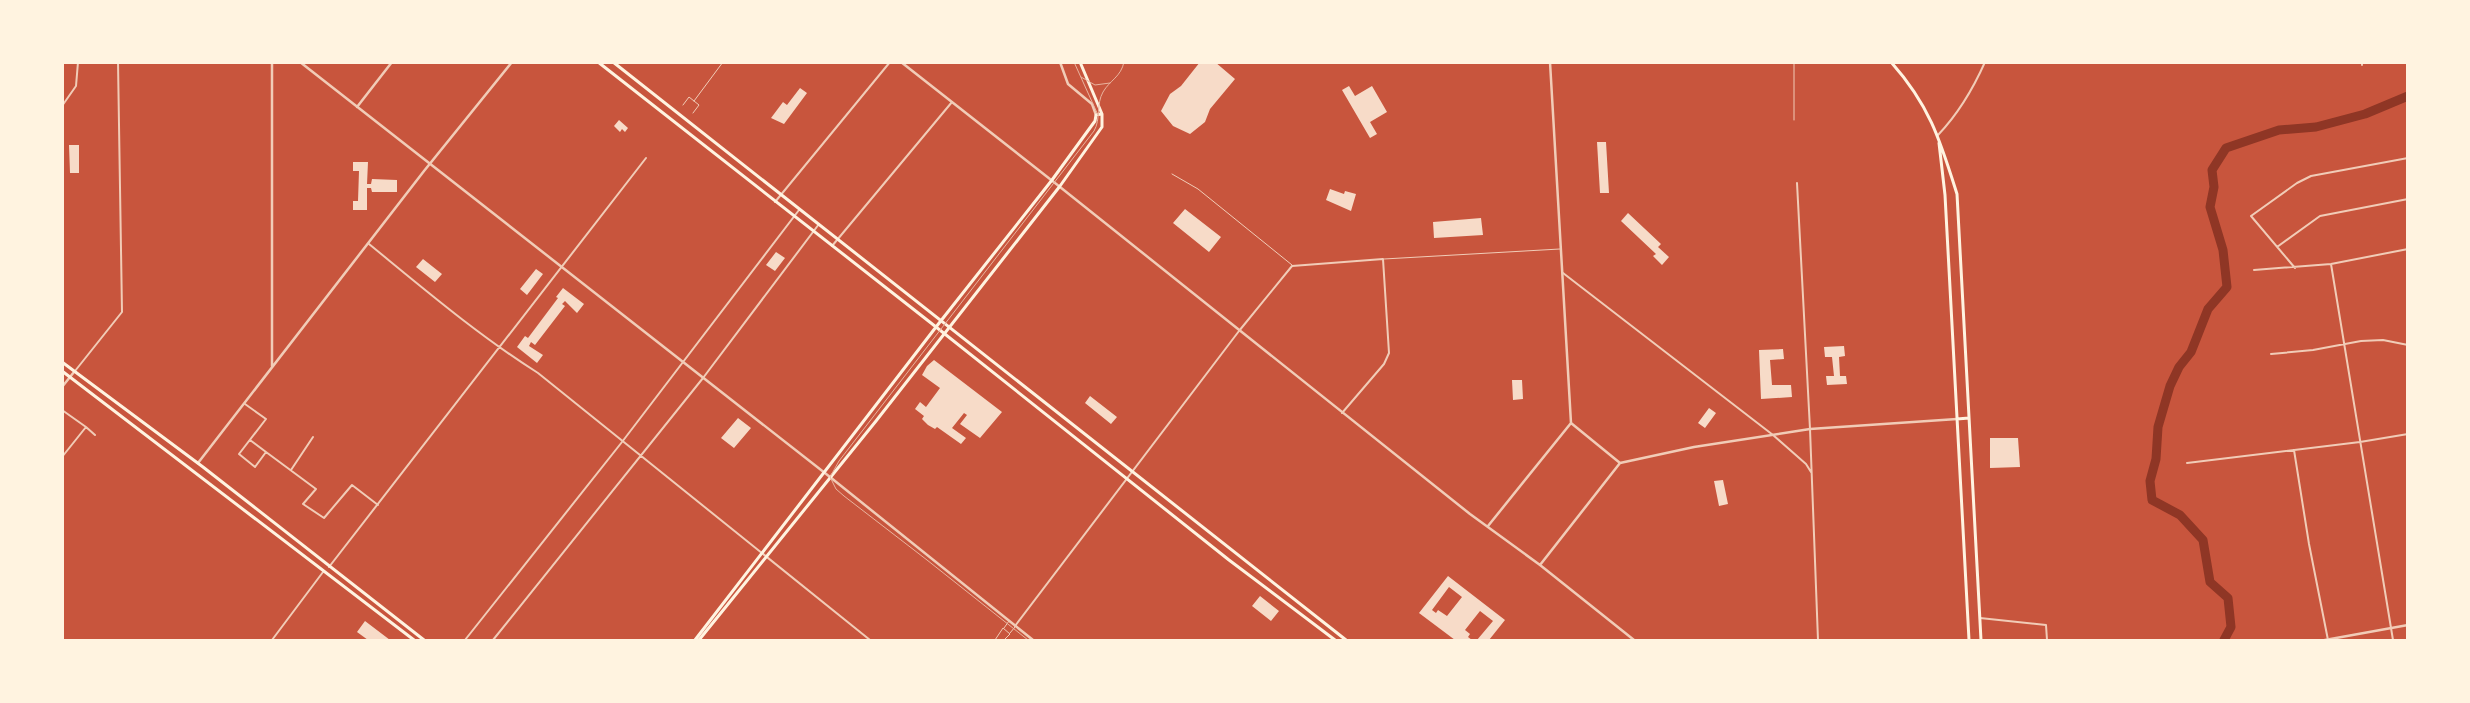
<svg xmlns="http://www.w3.org/2000/svg" width="2470" height="703" viewBox="0 0 2470 703" font-family="Georgia,serif">
  <style>
    .lines { fill: none; stroke-linecap: round; stroke-linejoin: round }
    .river { stroke: #8f3625; stroke-width: 9 }
    .building { fill: #f7dbc8; fill-rule: evenodd }
    .service { stroke: #f1ccb7; stroke-width: 1 }
    .pedestrian { stroke: #f1ccb7; stroke-width: 1 }
    .minor { stroke: #f1ccb7; stroke-width: 2 }
    .tertiary { stroke: #f1ccb7; stroke-width: 2.5 }
    .secondary { stroke: #fff3e0; stroke-width: 3 }
    .primary { stroke: #fff3e0; stroke-width: 3 }
    .tram { stroke: #e9b49f; stroke-width: 1 }
  </style>
  <rect width="100%" height="100%" fill="#c8553d"/>
  <g class="lines">
    <path class="river" d="M2224 640 2231 627 2228 598 2210 582 2203 540 2180 515 2152 500 2150 481 2156 459 2158 427 2170 386 2179 367 2191 352 2208 309 2227 287 2223 250 2210 207 2214 187 2212 170 2226 148 2279 130 2316 127 2365 114 2408 96"/>
  </g>
  <path class="building" d="M1200 62H1215L1235 79 1210 109 1205 122 1190 134 1173 126 1161 111 1170 94 1181 86Z
    M1349 86 1355 96 1372 86 1387 112 1370 122 1377 134 1370 138 1342 90Z
    M800 88 807 93 784 124 771 118 783 102 787 105Z
    M619 120 628 128 625 132 622 129 620 132 614 126Z
    M1597 142H1606L1609 193H1600Z
    M69 145H79V173H70Z
    M353 162H368L367 184H371L372 179 397 180V192H372L371 188H367V210H353V201H358L359 171H353Z
    M1330 189 1344 194 1345 191 1356 194 1351 211 1326 200Z
    M1185 209 1221 237 1209 252 1173 223Z
    M1628 213 1661 244 1658 247 1669 257 1662 265 1653 256 1656 254 1621 221Z
    M1481 218 1483 235 1434 238 1433 222Z
    M776 252 785 258 775 271 766 265Z
    M423 259 442 274 435 282 416 267Z
    M536 269 543 274 527 295 520 289Z
    M563 288 584 304 577 313 565 301 562 304 565 306 535 345 531 342 529 346 543 355 537 363 517 347 525 336 528 338 558 298 556 297Z
    M1844 346 1845 356 1839 357 1840 376H1846L1847 384 1827 385 1826 376H1834L1832 357H1825L1824 347Z
    M1783 349 1784 359 1770 360 1772 385H1791L1792 397 1761 399 1759 350Z
    M934 360 1002 412 980 438 960 424 967 415 964 413 952 428 966 438 961 444 937 427 935 429 928 425 922 419 924 416 915 409 920 402 926 407 940 388 922 375 927 366Z
    M1512 380H1522L1523 399 1513 400Z
    M1090 396 1117 417 1111 424 1085 403Z
    M1709 408 1716 413 1705 428 1698 423Z
    M738 418 751 428 734 448 721 438Z
    M1990 438H2018L2020 467 1990 468Z
    M1723 480 1728 504 1719 506 1714 481Z
    M1448 576 1505 620 1489 640H1477L1493 621 1480 611 1465 630 1470 634 1468 637 1472 640H1455L1419 613ZM1449 587 1462 597 1447 616 1438 610 1436 613 1432 610Z
    M1260 596 1279 611 1271 621 1252 606Z
    M365 621 390 640H368L357 632Z"/>
  <g class="lines">
    <path class="service" d="M1794 62V120
      M1172 174 1198 189 1292 265
      M1384 259 1560 249"/>
    <path class="pedestrian" d="M694 101 723 62
      M683 105 689 97 699 105 693 113
      M1004 628 1009 621
      M1010 633 1015 627
      M995 640 1003 628 1010 634 1004 640"/>
    <path class="minor" d="M2362 62V65
      M62 106 76 86 78 62
      M1938 135C1959 113 1973 89 1985 62
      M1797 183 1810 429 1818 640
      M775 202 890 62
      M369 244C424 289 478 335 538 373L870 640
      M832 246 952 102
      M2277 247 2320 216 2408 199
      M2331 264 2393 640
      M2295 268 2251 216 2297 183 2311 176 2408 158
      M2254 270 2331 264 2408 249
      M1563 273 1773 435 1806 464 1811 472
      M2271 354 2313 350 2361 341 2383 340 2408 345
      M75 371 122 312 118 62
      M245 404 266 419 239 454 255 467 266 452 316 489 303 504 324 518 352 485 378 505
      M62 410 86 427 62 457
      M86 427 95 435
      M250 440 266 452
      M2294 450 2309 544 2328 640
      M2187 463 2360 442 2408 434
      M291 470 313 437
      M329 567 646 158
      M1980 618 2046 625 2047 640
      M1015 626 1239 331 1292 266 1383 259 1389 353 1384 364 1342 413
      M272 640 323 572
      M465 640 622 442 799 210
      M493 640 703 378 819 224"/>
    <path class="tertiary" d="M272 62V366
      M300 62 830 477 1033 640
      M901 62 1055 183 1470 514 1540 565 1634 640
      M1060 62 1068 84 1092 104 1096 115
      M1550 62 1571 423
      M357 107 392 62
      M62 387 74 372
      M198 463 424 171 512 62
      M1620 463 1694 447 1810 429 1957 419
      M1488 526 1571 423
      M1540 565 1620 463 1571 423
      M2325 640 2408 625"/>
    <path class="secondary" d="M1891 62C1930 106 1940 140 1957 194L1981 640
      M1939 143 1945 195 1969 640
      M62 362 203 467 424 640
      M62 371 414 640
      M1957 419 1969 418
      M695 640 936 327 1052 180 1095 121 1096 115 1101 114
      M699 640 876 421 1060 186 1102 127V114L1080 62"/>
    <path class="primary" d="M598 62 931 323 1229 560 1335 640
      M613 62 1346 640"/>
    <path class="tram" d="M1074 62 1098 115
      M1081 77 1095 85 1110 83
      M1028 640 927 560 844 496 836 489 830 477 839 461 1094 131C1101 119 1096 104 1103 92 1110 80 1121 77 1124 62"/>
  </g>
  <rect width="2470" height="703" fill="none" stroke="#fff3e0" stroke-width="128"/>
</svg>
